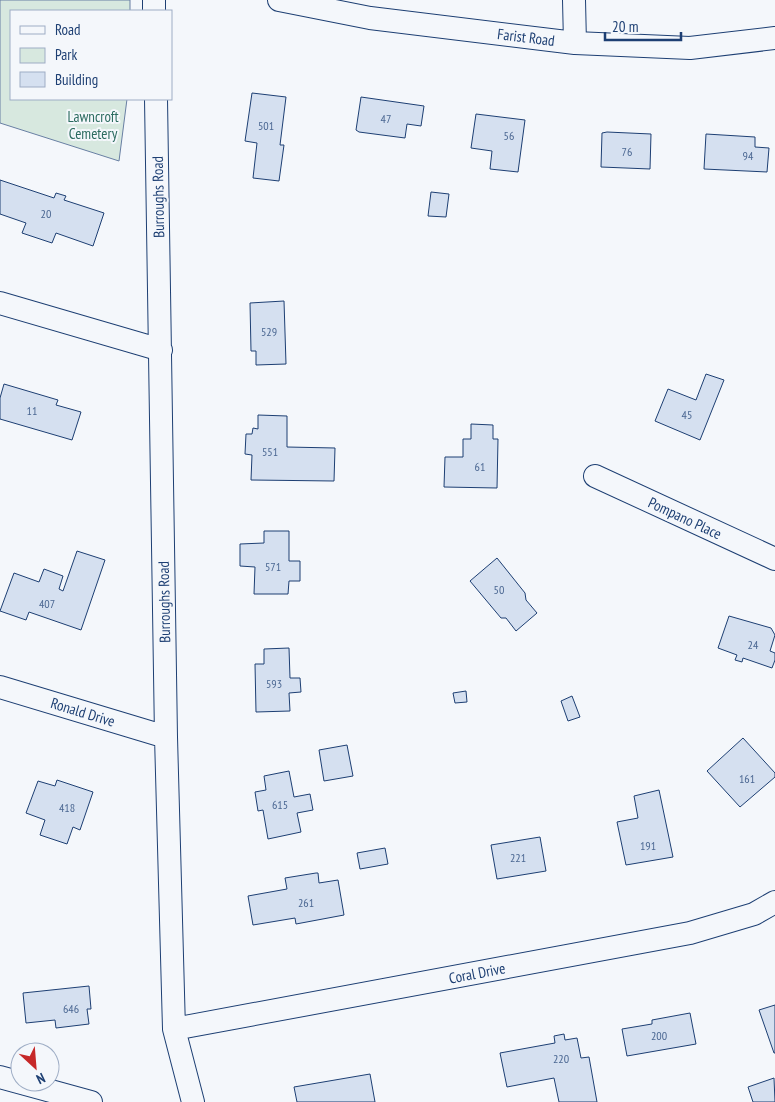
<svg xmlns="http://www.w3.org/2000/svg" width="775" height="1102" viewBox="0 0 775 1102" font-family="'PT Sans Narrow',sans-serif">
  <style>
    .green { fill: #d7e8df; stroke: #687fa3 }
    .building { fill: #d5e0f0; stroke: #1d3f73 }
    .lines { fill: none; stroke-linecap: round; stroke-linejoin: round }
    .minor-casing { stroke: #1d3f73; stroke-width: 24 }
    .minor { stroke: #f4f7fb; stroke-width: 22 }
    .labels { text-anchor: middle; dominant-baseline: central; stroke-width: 4; stroke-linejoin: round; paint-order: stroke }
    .number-label { font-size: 12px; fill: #4b6792 }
    .street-label { font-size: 15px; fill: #1d3f73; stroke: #f4f7fb }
    .park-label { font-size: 15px; fill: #2c6c60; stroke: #f4f7fb }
  </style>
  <rect width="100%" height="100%" fill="#f4f7fb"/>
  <path class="green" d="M0 0H130V11H11V99H127L119 161 0 123Z"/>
  <path class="building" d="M252 93 286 97 280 145H284L279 181 253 178 257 143 245 141Z
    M361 97 424 106 421 126 407 124 405 138 359 132 356 130Z
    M476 114 525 120 518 172 490 169 492 151 471 148Z
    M607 132 651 134 650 169 601 167 602 133Z
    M706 134 755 137V147L769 148 767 172 704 169Z
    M0 180 54 198 56 193 66 196 64 200 104 213 93 246 56 233 52 243 22 233 26 223 0 214Z
    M431 192 449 194 446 217 428 216Z
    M284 301 286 364 256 365V351H251L250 303Z
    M706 374 724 380 700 440 655 421 668 389 696 400Z
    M4 384 58 400 56 405 81 412 72 440 0 419V398Z
    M258 415 287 416V447L335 448 334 481 251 480 252 455 245 454 246 434H252L253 428 258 429Z
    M471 424 493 425V439H498L497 488 444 487 445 457H463V439H471Z
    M264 531H289V561H300V581H289L288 594H254L255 567 240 566V544L264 543Z
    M77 551 105 560 81 630 29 612 26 620 0 611 14 573 39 582 44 569 63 576 59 589 63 591Z
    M497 558 525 593 526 600 537 613 516 631 506 618H501L470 581Z
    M729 616 771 628 775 635 770 651 775 653V660L772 668 743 658 742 662 735 660 737 655 718 648Z
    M289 648 290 678H300L301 692 289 693 290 711 256 712 255 664H264V649Z
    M466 691 467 702 455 703 453 693Z
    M572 696 580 717 568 721 561 701Z
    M743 738 775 773V777L740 807 707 771Z
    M347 745 353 776 324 781 319 750Z
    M289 771 294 797 310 794 313 810 297 813 301 832 268 839 263 810 258 811 255 792 266 790 264 776Z
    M57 780 93 792 80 830 73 827 67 844 40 835 45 820 26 813 38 781 55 786Z
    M659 790 673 857 626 865 617 822 638 818 634 796Z
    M540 837 546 871 497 879 491 845Z
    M385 848 388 864 360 869 357 853Z
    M316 873H318L319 883 338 880 344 915 296 924 295 918 253 925 248 896 287 889 285 878Z
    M89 986 91 1009H87L89 1024 56 1028 55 1020 26 1023 23 993Z
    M775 1005V1053H774L759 1010Z
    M690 1013 696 1044 627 1056 622 1029 652 1024V1020Z
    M564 1034 565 1040 577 1038 581 1058 589 1057 597 1102H559L554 1078 507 1087 500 1053 555 1043 554 1036Z
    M370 1074 375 1102H297L294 1087Z
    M774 1078 775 1102H753L748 1087Z"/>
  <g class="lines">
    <defs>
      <path id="minor" d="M154 0V11
        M279 0 370 18 575 43 690 48 775 38
        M574 0 575 43
        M156 99 166 737 174 1029 193 1102
        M0 303 161 350
        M595 476 775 559
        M0 687 166 737
        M174 1029 690 933 754 914 775 902
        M0 1077 91 1102"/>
    </defs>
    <use href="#minor" class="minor-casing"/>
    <use href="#minor" class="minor"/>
  </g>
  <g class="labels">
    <g class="number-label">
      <text x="386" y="118">47</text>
      <text x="266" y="125">501</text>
      <text x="509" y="135">56</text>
      <text x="627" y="151">76</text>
      <text x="748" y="155">94</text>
      <text x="46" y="213">20</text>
      <text x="269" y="331">529</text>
      <text x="32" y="410">11</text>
      <text x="687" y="414">45</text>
      <text x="270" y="451">551</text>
      <text x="480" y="466">61</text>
      <text x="273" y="566">571</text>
      <text x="499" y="589">50</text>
      <text x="47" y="603">407</text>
      <text x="753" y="644">24</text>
      <text x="274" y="683">593</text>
      <text x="747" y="778">161</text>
      <text x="280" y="804">615</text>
      <text x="67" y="807">418</text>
      <text x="648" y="845">191</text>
      <text x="518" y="857">221</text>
      <text x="306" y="902">261</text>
      <text x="71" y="1008">646</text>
      <text x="659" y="1035">200</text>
      <text x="561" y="1058">220</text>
    </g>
    <g class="street-label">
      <text transform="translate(526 37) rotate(7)">Farist Road</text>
      <text transform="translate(158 197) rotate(-91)">Burroughs Road</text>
      <text transform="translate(685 518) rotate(25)">Pompano Place</text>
      <text transform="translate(164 602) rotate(-91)">Burroughs Road</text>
      <text transform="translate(83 712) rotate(17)">Ronald Drive</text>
      <text transform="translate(477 973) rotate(-11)">Coral Drive</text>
    </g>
    <g class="park-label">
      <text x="93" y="116">Lawncroft<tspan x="93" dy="17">Cemetery</tspan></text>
    </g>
  </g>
  <rect x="10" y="10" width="162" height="90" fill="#f4f7fb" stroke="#9eadc5"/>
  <rect x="20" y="26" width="25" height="8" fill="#f4f7fb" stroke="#9eadc5"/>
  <text x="55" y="35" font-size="15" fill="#1d3f73">Road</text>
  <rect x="20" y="48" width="25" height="15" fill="#d7e8df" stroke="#9eadc5"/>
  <text x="55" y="60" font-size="15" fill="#1d3f73">Park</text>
  <rect x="20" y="72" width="25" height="15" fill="#d5e0f0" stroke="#9eadc5"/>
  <text x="55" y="85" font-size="15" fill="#1d3f73">Building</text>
  <g transform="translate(35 1067) rotate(154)"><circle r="24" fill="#f4f7fb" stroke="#9eadc5"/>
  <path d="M0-4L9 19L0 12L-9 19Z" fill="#c62828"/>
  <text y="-8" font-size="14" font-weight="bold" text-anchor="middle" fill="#1d3f73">N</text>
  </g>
  <path d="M605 32v8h76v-8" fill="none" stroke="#1d3f73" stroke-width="2.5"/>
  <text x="612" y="32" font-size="15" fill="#1d3f73" stroke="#f4f7fb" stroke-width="4" paint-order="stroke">20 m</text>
</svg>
